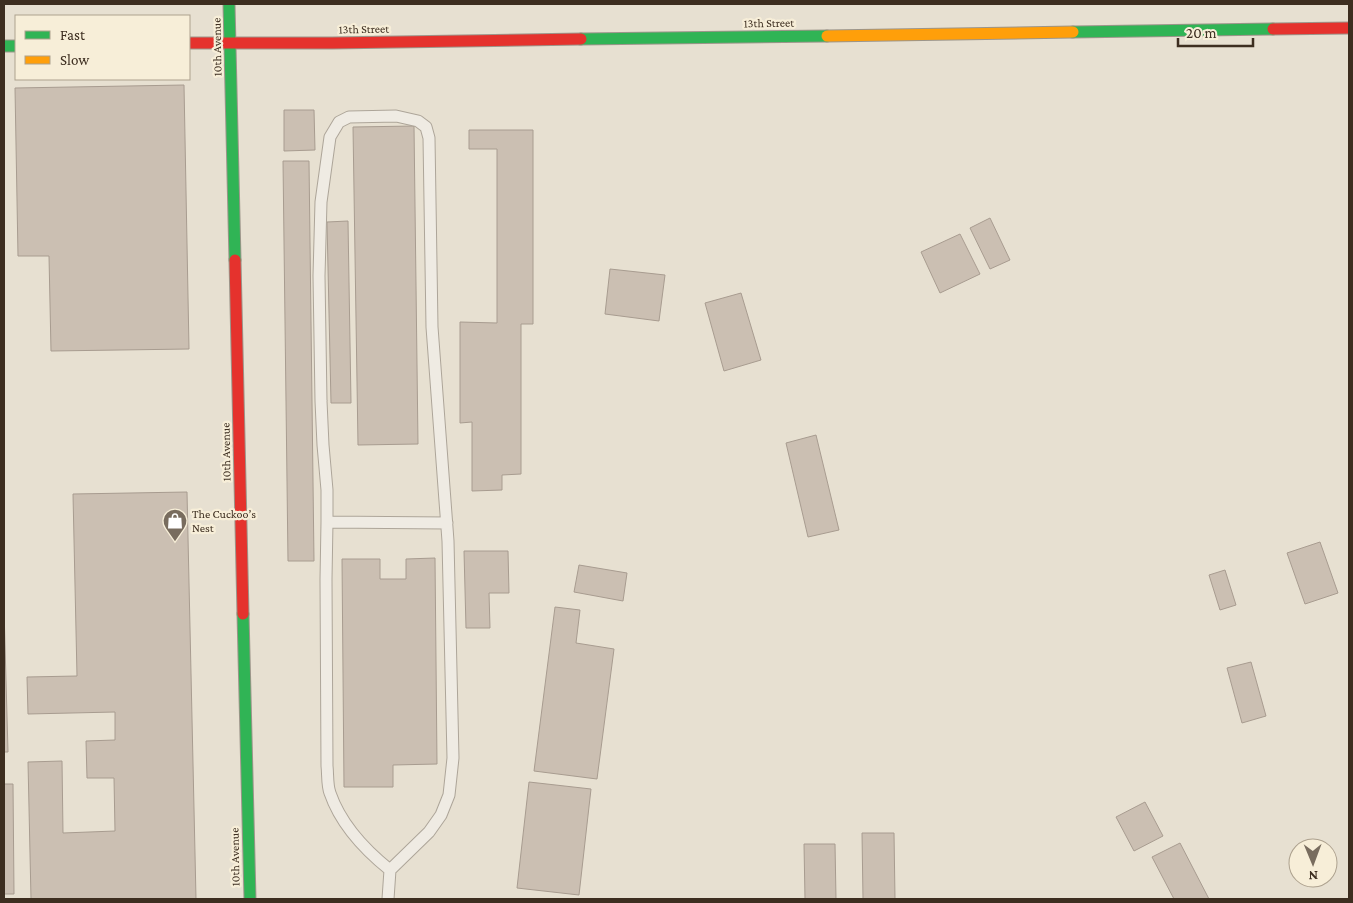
<svg xmlns="http://www.w3.org/2000/svg" width="1353" height="903" viewBox="0 0 1353 903" font-family="'Crimson Pro',serif">
  <style>
    .building { fill: #cbbfb2; stroke: #a89c90 }
    .lines { fill: none; stroke-linecap: round; stroke-linejoin: round }
    .lane-casing { stroke: #ada599; stroke-width: 13 }
    .fast-casing { stroke: #9c958a; stroke-width: 13 }
    .slow-casing { stroke: #9c958a; stroke-width: 13 }
    .jam-casing { stroke: #9c958a; stroke-width: 13 }
    .lane { stroke: #efebe3; stroke-width: 11 }
    .fast { stroke: #30b455; stroke-width: 11 }
    .slow { stroke: #ff9f0a; stroke-width: 11 }
    .jam { stroke: #e5322d; stroke-width: 11 }
    .labels { text-anchor: middle; dominant-baseline: central; stroke-width: 4.5; stroke-linejoin: round; paint-order: stroke }
    .street-label { font-size: 12px; fill: #3d2e20; stroke: #f7eed8 }
    .poi-label { font-size: 12px; fill: #3d2e20; stroke: #f7eed8; text-anchor: start }
  </style>
  <rect width="100%" height="100%" fill="#e7e0d1"/>
  <path class="building" d="M184 85 189 349 51 351 49 256H18L15 88Z
    M284 110H314L315 150 284 151Z
    M414 126 418 444 358 445 353 127Z
    M469 130H533V324H521V474L502 475V490L472 491V422L460 423V322L497 323V149H469Z
    M283 161H309L314 561H288Z
    M990 218 1010 260 990 269 970 228Z
    M348 221 351 403H331L327 222Z
    M960 234 980 274 940 293 921 252Z
    M610 269 665 275 659 321 605 314Z
    M741 293 761 360 724 371 705 303Z
    M816 435 839 530 808 537 786 443Z
    M187 492 196 899H31L28 762 62 761 63 833 115 831 114 778H87L86 741 115 740V712L28 714 27 677 77 676 73 494Z
    M1320 542 1338 593 1305 604 1287 553Z
    M464 551H508L509 593H489L490 628H466Z
    M435 558 437 764 393 765V787H344L342 559H380V579H406V559Z
    M579 565 627 573 623 601 574 592Z
    M1225 570 1236 605 1220 610 1209 575Z
    M555 607 580 610 576 643 614 649 597 779 534 771Z
    M4 609 8 752H4Z
    M1251 662 1266 716 1242 723 1227 668Z
    M529 782 591 789 579 895 517 888Z
    M4 784H13L14 894H4Z
    M1145 802 1163 836 1134 851 1116 817Z
    M862 833H894L895 899H863Z
    M1180 843 1209 899H1174L1152 857Z
    M804 844H835L836 899H805Z"/>
  <g class="lines">
    <defs>
      <path id="lane" d="M327 522 326 579 327 766C328 774 327 785 330 793 341 825 365 850 390 870
        M388 899 390 870 429 832 441 815 449 795 453 758 448 541 432 327 429 138 426 127 418 121 396 116 349 117 339 122 330 137 321 202 319 276 321 401 323 445 327 490V522L447 523"/>
      <path id="fast" d="M229 4 235 260
        M1073 32 1273 29
        M581 39 827 36
        M4 46H16
        M243 614 250 899"/>
      <path id="slow" d="M827 36 1073 32"/>
      <path id="jam" d="M1273 29 1349 28
        M189 43H332L581 39
        M235 260 243 614"/>
    </defs>
    <use href="#lane" class="lane-casing"/>
    <use href="#fast" class="fast-casing"/>
    <use href="#slow" class="slow-casing"/>
    <use href="#jam" class="jam-casing"/>
    <use href="#lane" class="lane"/>
    <use href="#fast" class="fast"/>
    <use href="#slow" class="slow"/>
    <use href="#jam" class="jam"/>
  </g>
  <defs>
    <symbol id="shop-pin" viewBox="-11 -11 22 30"><path d="M0 17L-7.5 6A9.5 9.5 0 1 1 7.5 6Z" fill="#786c5e" stroke="#f7eed8"/><path d="M-5-2.5h2.3a2.7 3.5 0 0 1 5.4 0H5L5.5 6h-11ZM-1.5-2.5h3a1.5 2.3 0 0 0-3 0Z" fill="#fff"/></symbol>
  </defs>
  <g fill-rule="evenodd">
    <use href="#shop-pin" x="161" y="507" width="28" height="38"/>
  </g>
  <g class="labels">
    <g class="street-label">
      <text transform="translate(769 23) rotate(-1)">13th Street</text>
      <text transform="translate(364 29) rotate(-1)">13th Street</text>
      <text transform="translate(217 47) rotate(-91)">10th Avenue</text>
      <text transform="translate(226 452) rotate(-91)">10th Avenue</text>
      <text transform="translate(235 857) rotate(-91)">10th Avenue</text>
    </g>
    <g class="poi-label">
      <text x="192" y="514">The Cuckoo’s<tspan x="192" dy="14">Nest</tspan></text>
    </g>
  </g>
  <rect width="1353" height="903" fill="none" stroke="#3d2e20" stroke-width="10"/>
  <rect x="15" y="15" width="175" height="65" fill="#f7eed8" stroke="#ada18e"/>
  <rect x="25" y="31" width="25" height="8" fill="#30b455" stroke="#ada18e"/>
  <text x="60" y="40" font-size="15" fill="#3d2e20">Fast</text>
  <rect x="25" y="56" width="25" height="8" fill="#ff9f0a" stroke="#ada18e"/>
  <text x="60" y="65" font-size="15" fill="#3d2e20">Slow</text>
  <g transform="translate(1313 863) rotate(179)"><circle r="24" fill="#f7eed8" stroke="#ada18e"/>
  <path d="M0-4L9 19L0 12L-9 19Z" fill="#786c5e"/>
  <text y="-8" font-size="14" font-weight="bold" text-anchor="middle" fill="#3d2e20">N</text>
  </g>
  <path d="M1178 38v8h75v-8" fill="none" stroke="#3d2e20" stroke-width="2.5"/>
  <text x="1186" y="38" font-size="15" fill="#3d2e20" stroke="#f7eed8" stroke-width="4" paint-order="stroke">20 m</text>
</svg>
